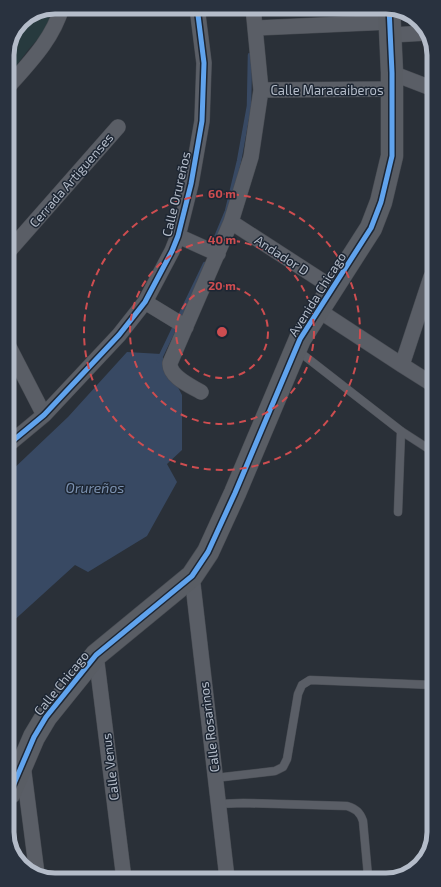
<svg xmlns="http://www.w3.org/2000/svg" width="441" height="887" viewBox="0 0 441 887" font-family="'Exo 2',sans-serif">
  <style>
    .green { fill: #273a3e }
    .water { fill: #384963 }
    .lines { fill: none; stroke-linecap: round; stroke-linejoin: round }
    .stream { stroke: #384963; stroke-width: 4.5 }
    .lane-casing { stroke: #484c53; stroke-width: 9 }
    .street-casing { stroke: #484c53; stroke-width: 16 }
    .secondary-casing { stroke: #484c53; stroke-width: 23 }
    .lane { stroke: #5a5e66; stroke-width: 8 }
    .street { stroke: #5a5e66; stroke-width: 15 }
    .secondary { stroke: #595d64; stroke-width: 22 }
    .cycleway-casing { stroke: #1d2633; stroke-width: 8 }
    .cycleway { stroke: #60a3ed; stroke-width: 5 }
    .ring { fill: none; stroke: #ce4d50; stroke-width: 2; stroke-dasharray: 7 5 }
    .labels { text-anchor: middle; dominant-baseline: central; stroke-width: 3; stroke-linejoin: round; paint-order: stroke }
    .street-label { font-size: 13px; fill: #b4bcc9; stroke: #1d2633 }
    .water-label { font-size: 14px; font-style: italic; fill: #7c92b1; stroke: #1d2633 }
    .rim { fill: none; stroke: #b4bcc9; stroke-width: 5 }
    .centre { fill: #ce4d50; stroke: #1d2633; stroke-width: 2 }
    .ring-label { font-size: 12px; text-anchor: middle; font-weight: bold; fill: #ce4d50; stroke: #1d2633; stroke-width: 3; stroke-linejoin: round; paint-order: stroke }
  </style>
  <rect width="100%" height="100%" fill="#2a3038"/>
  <path class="green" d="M53 8 51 24 28 50 7 78V52L21 21Z"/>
  <path class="water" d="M127 352 161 354 182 395V450L167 464 177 482 147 536 88 572 75 565 10 624 9 473 68 417Z"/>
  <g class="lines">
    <path class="stream" d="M215 240 227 211 239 161 249 106 250 55
      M159 360 205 264"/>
    <defs>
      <path id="lane" d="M297 350 401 431 432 451
        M398 512 401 431
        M215 778 275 771 283 767 287 759 298 694 302 685 310 680 433 685
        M218 804 243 803 347 806C356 809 360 812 363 821L368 876"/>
      <path id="street" d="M256 28 390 22
        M391 35 427 33
        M392 73 431 88
        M7 88C29 63 53 39 62 7
        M261 90 392 89
        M231 222 333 288
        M178 236 218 254
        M8 252 118 127
        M145 302 186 327
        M318 310 402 365 432 384
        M8 345 44 415
        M402 365 431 277
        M201 392C191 386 169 377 170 363L231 222 251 157 261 90 253 7
        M9 444 44 415 119 335 145 302 172 251 178 236 191 184 202 121 204 63 197 7
        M192 576 227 878
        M96 655 124 879
        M23 765 37 874"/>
      <path id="secondary" d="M10 793 34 737 46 717 96 655 192 576 208 552 235 493 300 339 371 228 381 202 392 156V73L389 7"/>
    </defs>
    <use href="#lane" class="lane-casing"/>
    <use href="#street" class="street-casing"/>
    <use href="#secondary" class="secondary-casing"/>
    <use href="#lane" class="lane"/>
    <use href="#street" class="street"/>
    <use href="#secondary" class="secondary"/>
    <defs>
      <path id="cycleway" d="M9 444 44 415 119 335 145 302 172 251 178 236 191 184 202 121 204 63 197 7
        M10 793 34 737 46 717 96 655 192 576 208 552 235 493 300 339 371 228 381 202 392 156V73L389 7"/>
    </defs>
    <use href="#cycleway" class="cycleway-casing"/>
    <use href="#cycleway" class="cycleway"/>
  </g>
  <g class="ring">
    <circle cx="222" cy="332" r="46"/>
    <circle cx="222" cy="332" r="92"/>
    <circle cx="222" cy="332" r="138"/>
  </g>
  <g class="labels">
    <g class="street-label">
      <text x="327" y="90">Calle Maracaiberos</text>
      <text transform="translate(71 180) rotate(-49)">Cerrada Artiguenses</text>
      <text transform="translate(176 194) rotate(-77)">Calle Orureños</text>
      <text transform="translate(282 255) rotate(33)">Andador D</text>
      <text transform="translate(317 294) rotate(-58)">Avenida Chicago</text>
      <text transform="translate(61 683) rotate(-51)">Calle Chicago</text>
      <text transform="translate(209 727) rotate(-97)">Calle Rosarinos</text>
      <text transform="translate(110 767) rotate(-97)">Calle Venus</text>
    </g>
    <g class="water-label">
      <text x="95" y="487">Orureños</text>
    </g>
  </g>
  <path d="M0 0H441V887H0ZM55 14H386A41 41 0 0 1 427 55V832A41 41 0 0 1 386 873H55A41 41 0 0 1 14 832V55A41 41 0 0 1 55 14Z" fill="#29323f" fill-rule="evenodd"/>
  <path class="rim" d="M55 14H386A41 41 0 0 1 427 55V832A41 41 0 0 1 386 873H55A41 41 0 0 1 14 832V55A41 41 0 0 1 55 14Z"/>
  <circle cx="222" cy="332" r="6" class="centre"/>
  <g class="ring-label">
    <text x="222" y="198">60 m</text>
    <text x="222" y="244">40 m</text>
    <text x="222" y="290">20 m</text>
  </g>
</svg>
